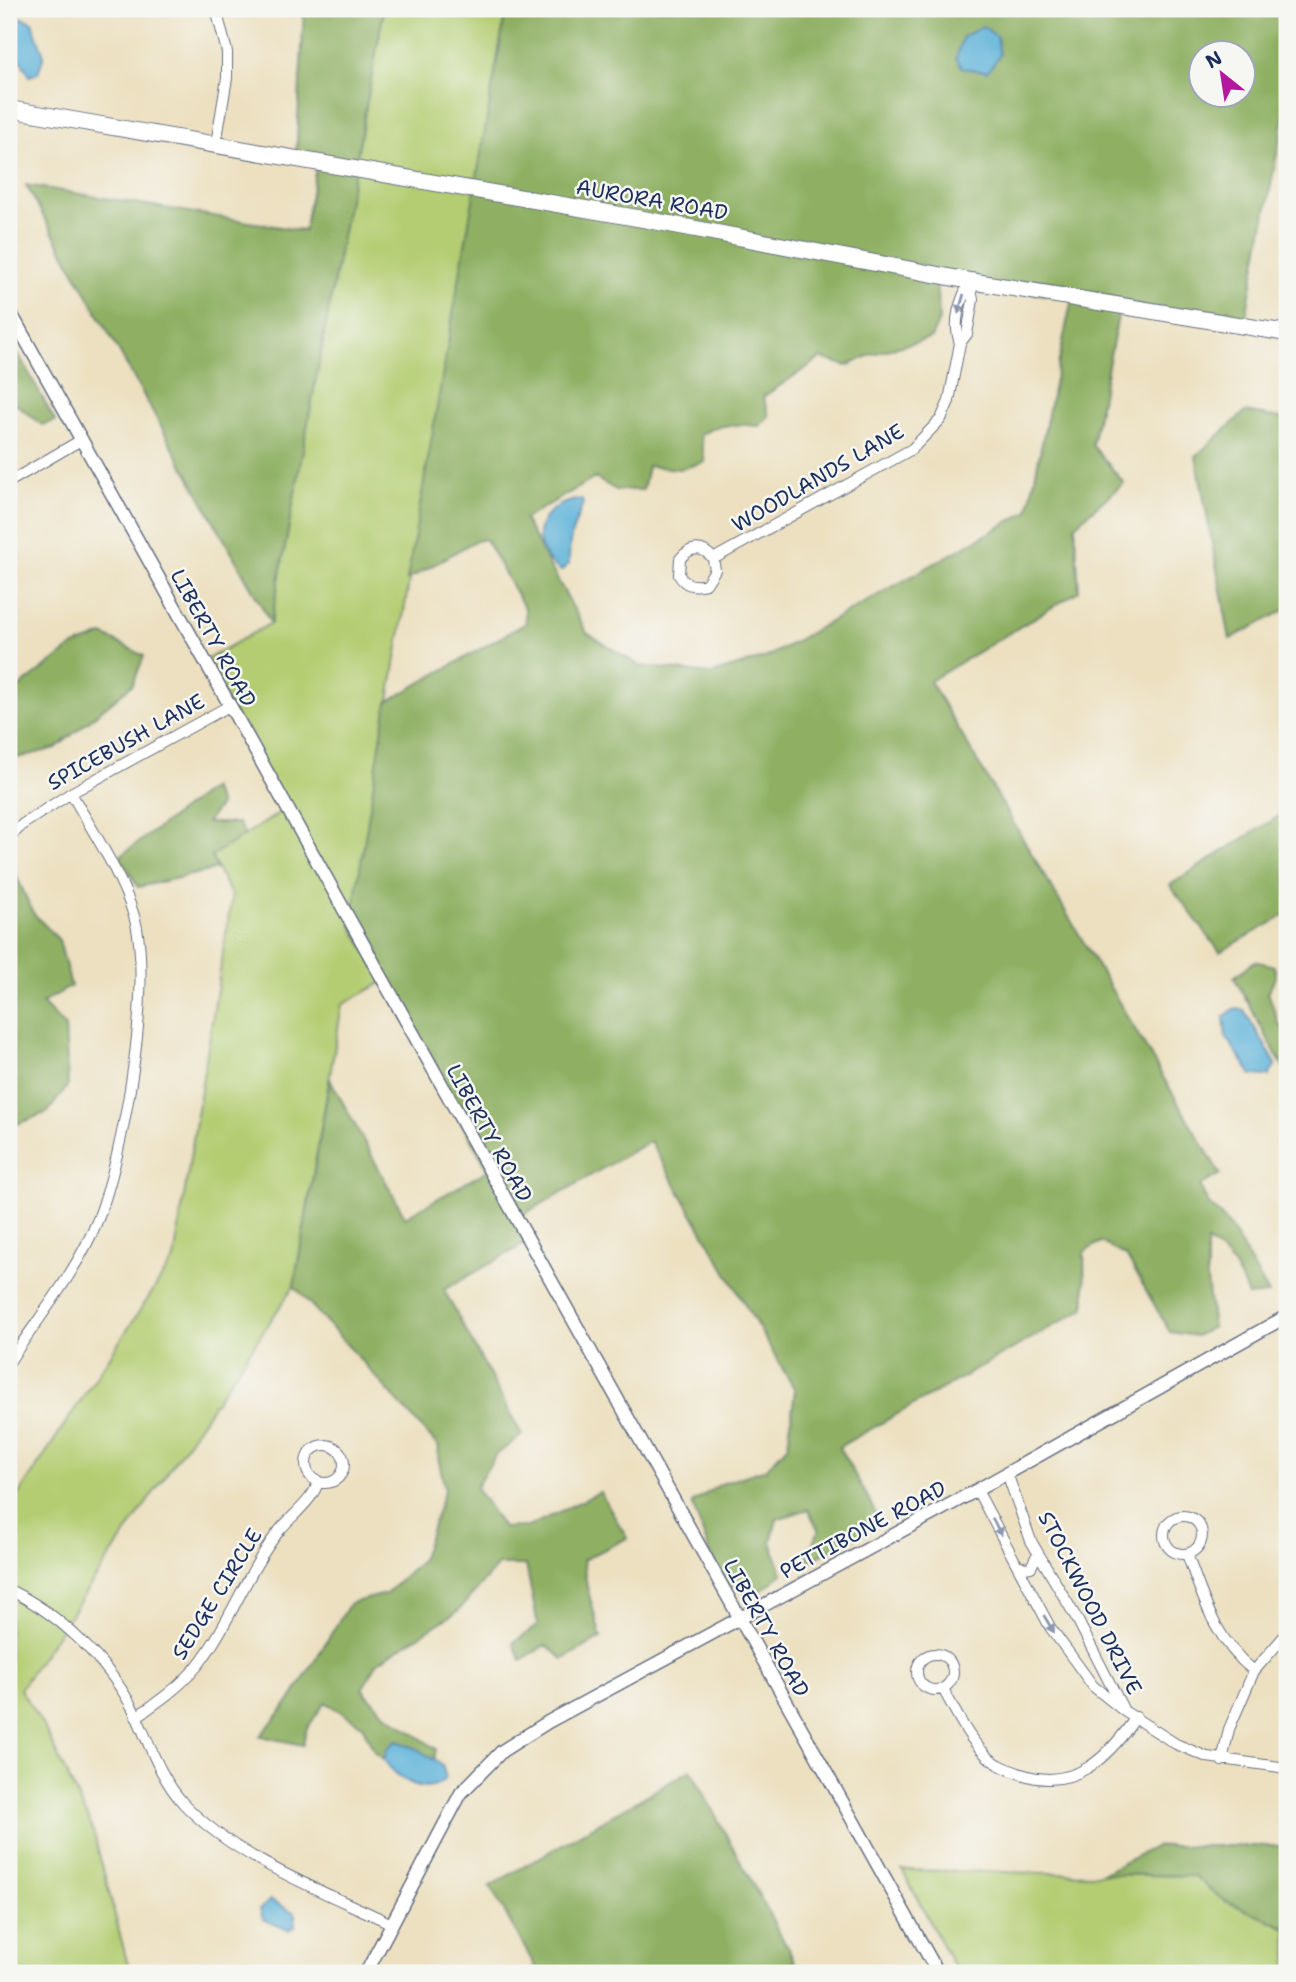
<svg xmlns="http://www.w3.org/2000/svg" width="1296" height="1982" viewBox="0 0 1296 1982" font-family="'Shantell Sans',sans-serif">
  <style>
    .green { fill: #b4cd72; stroke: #687e68; stroke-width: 2 }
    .forest { fill: #8fb064; stroke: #557061; stroke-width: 2; fill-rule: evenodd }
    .water { fill: #5db2d9; stroke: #3c709c; stroke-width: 2 }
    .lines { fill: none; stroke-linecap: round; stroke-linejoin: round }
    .minor-casing { stroke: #646d80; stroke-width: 12 }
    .tertiary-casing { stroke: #646d80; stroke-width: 15 }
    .primary-casing { stroke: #646d80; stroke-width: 18 }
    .minor { stroke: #fff; stroke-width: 10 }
    .tertiary { stroke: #fff; stroke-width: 12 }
    .primary { stroke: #fff; stroke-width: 16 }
    .oneway { fill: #8d97ae }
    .labels { text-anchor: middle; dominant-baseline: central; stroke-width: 5; stroke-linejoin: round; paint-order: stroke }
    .street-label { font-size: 21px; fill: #1b2f5e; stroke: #f6f6f2 }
  </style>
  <rect width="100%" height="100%" fill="#f6f6f2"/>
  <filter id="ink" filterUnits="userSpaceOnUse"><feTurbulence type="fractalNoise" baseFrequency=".0143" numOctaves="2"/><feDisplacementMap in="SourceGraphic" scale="14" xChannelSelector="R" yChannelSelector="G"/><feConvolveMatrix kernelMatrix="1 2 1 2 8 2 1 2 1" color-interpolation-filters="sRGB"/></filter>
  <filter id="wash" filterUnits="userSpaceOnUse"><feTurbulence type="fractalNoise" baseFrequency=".00686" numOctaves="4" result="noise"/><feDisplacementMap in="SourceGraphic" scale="28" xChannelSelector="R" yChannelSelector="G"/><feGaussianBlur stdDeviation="1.57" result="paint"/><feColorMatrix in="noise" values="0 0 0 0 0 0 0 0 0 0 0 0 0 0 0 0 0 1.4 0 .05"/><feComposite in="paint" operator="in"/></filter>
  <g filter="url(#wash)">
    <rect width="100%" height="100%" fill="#ece0c0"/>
    <path class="green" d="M384 9H506L351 924 383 982 342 1005 294 1286 20 1689 45 1729 92 1827 130 1973H9V1509L174 1259 232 896 210 856 275 816 285 806 204 661 271 623Z
      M902 1870 1194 1876 1223 1900 1287 1928V1973H957Z"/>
    <path class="forest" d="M304 9H384L271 623 26 185 304 231 317 162 296 158Z
      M506 9H1287V117H1284L1244 326 1120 306 1092 445 1124 483 1075 525 1079 591 930 681 1220 1174 1200 1186 1208 1203 1229 1225 1269 1294 1248 1296C1239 1272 1230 1255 1207 1242V1281L1213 1327 1196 1336 1170 1332 1127 1257 1101 1242 1084 1252 1085 1308 839 1447 871 1503 879 1524 808 1562V1553L819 1531 808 1509 777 1519 771 1542 782 1574 753 1597 728 1583 714 1564 692 1503 721 1484 766 1469 788 1445 795 1390 650 1141 516 1219 528 1242 444 1290 522 1435 495 1456 476 1487 503 1528 528 1527 600 1492 627 1538 583 1560 587 1587 601 1638 563 1659 545 1645 521 1660 513 1643 538 1625 526 1565H498L458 1611 378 1662 362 1689 383 1712 436 1749 434 1760 417 1749 387 1748 384 1760 374 1751 362 1725 325 1702 306 1730 303 1745 260 1736 290 1701 350 1603 386 1594 421 1561 445 1489 438 1457 439 1447 294 1286 330 1079 405 1217 488 1170 351 924 387 702 526 623 525 609 485 539 475 541 407 580ZM1202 52H1244V94H1202ZM936 281 1072 298 1028 511 767 657 712 674 640 666 587 633 524 519 595 478 616 490H643L648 466 680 469 705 462 700 435C719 423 737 424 759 426L769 416 763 397 821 358 847 366 872 354 931 338 939 320Z
      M9 352 19 355 55 421 42 425 16 404 9 406Z
      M1245 412 1287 419V609L1230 639 1196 456Z
      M103 635 144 656 133 684 56 748 9 760V695L72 647Z
      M212 788 220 805 206 823H238L245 835 211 856 217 869 138 887 120 856Z
      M1287 811V914L1220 952 1170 885Z
      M11 864 33 913 59 940 71 986 42 1003 65 1027 68 1085 48 1112 9 1127Z
      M1255 961 1274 966 1276 976 1268 992 1279 1025 1287 1029V1074L1234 977Z
      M691 1770 801 1973H539L490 1886Z
      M1156 1846H1287V1928L1223 1900 1194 1876 1102 1874Z"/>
    <path class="water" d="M20 17 32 22 44 55 38 73 30 76C20 61 8 40 12 22Z
      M983 26 997 37 1000 55 987 72 963 68 956 58 963 37Z
      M581 499 583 503C573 532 569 531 569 564L561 571C523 544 537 505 581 499Z
      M1234 1009 1244 1010 1276 1064 1269 1076 1252 1075 1226 1037 1224 1017Z
      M397 1741 417 1749 442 1765 446 1778C426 1798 398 1780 384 1760L387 1748Z
      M271 1900 295 1913V1927L288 1930 263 1919 260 1909Z"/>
  </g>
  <g filter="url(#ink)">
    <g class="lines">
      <defs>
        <path id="minor" d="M216 9 227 52V78L216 144
          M9 482 81 440
          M713 559C704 546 690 546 680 559L679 575C685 586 695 587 706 584L715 570 713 559 912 449 941 419 949 401 960 343 967 334 973 300 970 281C960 301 952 322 960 343
          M9 838 23 824 71 793 229 706
          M9 1362C40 1316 78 1270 98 1219 124 1153 154 982 134 916 121 873 93 832 71 793
          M306 1464a19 19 0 1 1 38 0a19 19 0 1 1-38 0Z
          M1007 1473 1031 1541 1077 1619 1122 1707
          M977 1490 1050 1627 1093 1686 1124 1711 1176 1744 1207 1757 1287 1768
          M1164 1535a19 19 0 1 1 38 0a19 19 0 1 1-38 0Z
          M1187 1554C1203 1598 1215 1640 1254 1671
          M1017 1564 1024 1568 1031 1567 1038 1553
          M9 1590C59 1613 109 1662 134 1711 149 1743 160 1778 184 1804 236 1859 325 1892 392 1924
          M917 1672a18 18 0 1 1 36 0a18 18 0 1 1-36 0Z
          M943 1689C955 1710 966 1735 984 1753 994 1764 1007 1769 1021 1774 1074 1792 1108 1758 1136 1717
          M136 1717C158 1702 181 1686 198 1665 230 1624 246 1573 279 1531 290 1517 315 1499 318 1481
          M1222 1761 1229 1729 1254 1671 1287 1633"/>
        <path id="tertiary" d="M9 310 938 1973
          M366 1973 461 1793 502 1751 548 1722 977 1490 1287 1316"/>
        <path id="primary" d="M9 109 643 219 970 281 1287 333"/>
      </defs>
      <use href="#minor" class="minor-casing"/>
      <use href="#tertiary" class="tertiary-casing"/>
      <use href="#primary" class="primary-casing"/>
      <use href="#minor" class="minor"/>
      <use href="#tertiary" class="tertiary"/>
      <use href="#primary" class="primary"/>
    </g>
    <defs><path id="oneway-solid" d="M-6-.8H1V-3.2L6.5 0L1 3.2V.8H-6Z" transform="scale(1.75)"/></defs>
    <g class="oneway">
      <use href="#oneway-solid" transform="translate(961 304) rotate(106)"/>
      <use href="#oneway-solid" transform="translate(997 1527) rotate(62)"/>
      <use href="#oneway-solid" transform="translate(1049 1624) rotate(59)"/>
    </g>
  </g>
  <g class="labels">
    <g class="street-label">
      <text transform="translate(652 200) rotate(10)">AURORA ROAD</text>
      <text transform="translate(818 478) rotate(-30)">WOODLANDS LANE</text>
      <text transform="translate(213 638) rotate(61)">LIBERTY ROAD</text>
      <text transform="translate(126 742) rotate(-29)">SPICEBUSH LANE</text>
      <text transform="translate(489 1133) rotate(61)">LIBERTY ROAD</text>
      <text transform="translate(863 1530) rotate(-28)">PETTIBONE ROAD</text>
      <text transform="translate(217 1594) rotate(-58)">SEDGE CIRCLE</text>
      <text transform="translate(1090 1603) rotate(63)">STOCKWOOD DRIVE</text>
      <text transform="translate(766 1628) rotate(61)">LIBERTY ROAD</text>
    </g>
  </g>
  <rect width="1296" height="1982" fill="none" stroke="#f6f6f2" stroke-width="35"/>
  <g transform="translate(1222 74) rotate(330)"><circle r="33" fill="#f6f6f2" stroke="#9ea6b7" stroke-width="2"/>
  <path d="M0-5L12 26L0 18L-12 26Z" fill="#b5179e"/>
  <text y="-10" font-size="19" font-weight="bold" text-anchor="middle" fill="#1b2f5e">N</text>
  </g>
</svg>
